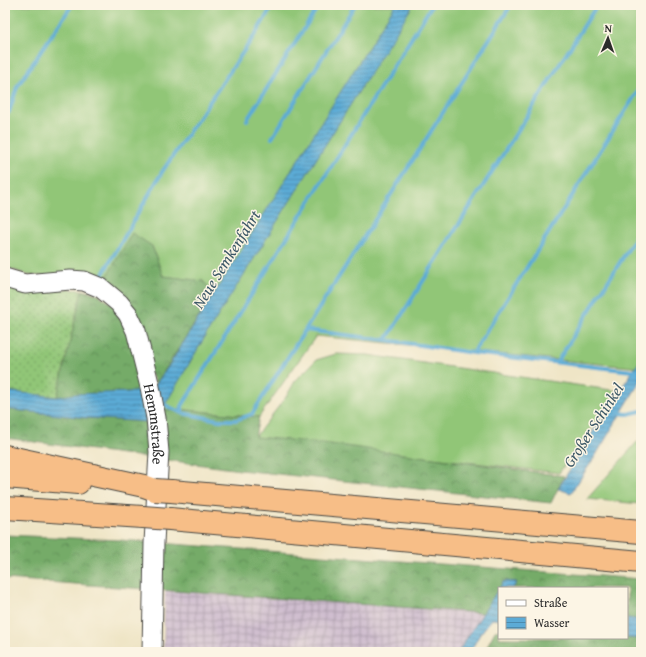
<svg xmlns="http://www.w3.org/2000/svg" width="646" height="657" viewBox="0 0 646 657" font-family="'Gentium Book Plus',serif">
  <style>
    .industrial { fill: url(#industrial-grid) }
    .grass { fill: #91c677; stroke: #5e7851 }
    .forest { fill: url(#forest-crowns); stroke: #506b4a }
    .garden { fill: url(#garden-dots); stroke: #5e7851 }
    .water { fill: url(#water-rules); stroke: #446b80 }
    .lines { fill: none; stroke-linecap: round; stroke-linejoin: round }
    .stream { stroke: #5cabd6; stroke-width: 4 }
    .minor-casing { stroke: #484742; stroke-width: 21 }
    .highway-casing { stroke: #484742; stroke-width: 24 }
    .minor { stroke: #fff; stroke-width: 19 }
    .highway { stroke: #f7be87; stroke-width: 22 }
    .highway-bridge-casing { stroke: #484742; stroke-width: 24; stroke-linecap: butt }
    .highway-bridge { stroke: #f7be87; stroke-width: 22 }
    .labels { text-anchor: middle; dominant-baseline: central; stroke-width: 3; stroke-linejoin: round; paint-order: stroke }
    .street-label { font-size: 15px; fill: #2b2b2b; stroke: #fcf5e5 }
    .water-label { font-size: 16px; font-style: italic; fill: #3c5867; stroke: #fcf5e5 }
  </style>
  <defs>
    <pattern id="industrial-grid" width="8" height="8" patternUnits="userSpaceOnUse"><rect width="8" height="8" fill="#cfbdcf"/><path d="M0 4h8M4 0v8" fill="none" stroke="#a89aa8"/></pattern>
    <pattern id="forest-crowns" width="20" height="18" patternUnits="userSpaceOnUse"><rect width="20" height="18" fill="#74ab68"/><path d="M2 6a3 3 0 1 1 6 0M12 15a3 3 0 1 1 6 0" fill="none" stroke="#5f8b56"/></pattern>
    <pattern id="garden-dots" width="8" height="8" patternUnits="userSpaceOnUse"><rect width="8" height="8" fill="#91c677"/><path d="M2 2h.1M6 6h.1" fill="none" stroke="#77a162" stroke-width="1.8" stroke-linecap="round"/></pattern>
    <pattern id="water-rules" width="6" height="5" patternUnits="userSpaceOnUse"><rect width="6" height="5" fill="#5cabd6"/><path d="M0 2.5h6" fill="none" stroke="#4c8bae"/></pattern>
  </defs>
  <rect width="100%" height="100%" fill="#fcf5e5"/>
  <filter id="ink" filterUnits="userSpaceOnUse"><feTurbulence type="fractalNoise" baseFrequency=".025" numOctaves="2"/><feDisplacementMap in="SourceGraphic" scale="8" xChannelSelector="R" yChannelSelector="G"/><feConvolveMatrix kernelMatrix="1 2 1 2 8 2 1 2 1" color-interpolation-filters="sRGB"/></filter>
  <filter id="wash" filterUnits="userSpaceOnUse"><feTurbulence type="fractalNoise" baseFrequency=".012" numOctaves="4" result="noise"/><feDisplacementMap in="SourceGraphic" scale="16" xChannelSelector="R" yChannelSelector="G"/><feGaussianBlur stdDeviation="0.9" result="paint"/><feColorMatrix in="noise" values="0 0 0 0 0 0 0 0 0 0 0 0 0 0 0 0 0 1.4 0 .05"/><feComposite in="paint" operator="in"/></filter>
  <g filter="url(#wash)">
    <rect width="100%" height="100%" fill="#efe5c6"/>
    <path class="industrial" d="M165 591 483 613 458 652H163Z"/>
    <path class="grass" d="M5 5H641V368L316 336 259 417 187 410H161L156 384 203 281 163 276 152 246 105 280 28 275 8 268 5 266Z
      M336 354 368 355 618 391 559 473 255 437 286 397 295 381 316 360Z
      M641 441V504L587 499 637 442Z"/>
    <path class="forest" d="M132 233 152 246 163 276 203 281 214 293 156 384 105 280Z
      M82 290 98 294 113 305 132 336 143 390C115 395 86 393 57 397Z
      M5 409 87 418 149 422 161 410H187L259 417 255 437 323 443 564 476 551 503 240 470 5 438Z
      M5 535 120 540 641 579V620L627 618V588H513L517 582 504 581 483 613 5 579Z
      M499 630V638H627L641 639V652H484L495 631Z"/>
    <path class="garden" d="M5 286 82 290 57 397 5 391Z"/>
    <path class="water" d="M395 5H413L206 335 162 410 150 422 87 418 5 409V391L57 397 75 394 129 392 143 390 156 384 170 364Z
      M641 359V380L596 455 571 493 558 489 598 423Z
      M504 581 517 582 513 588H499Z
      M499 588V620L492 619 480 634 470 652H458Z
      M627 618 641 620V639L627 638Z"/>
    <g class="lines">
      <path class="stream" d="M432 5 182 406V413L219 420H236L252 414 511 5
        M5 115 9 112 17 87 72 5
        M247 120 319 5
        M272 138 355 5
        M100 279 162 172 258 30 273 5
        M306 330 386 340 473 353 641 372
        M386 340 597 5
        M473 353 641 86
        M557 362 641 229
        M161 403 182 413
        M617 413 628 414 641 411"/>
    </g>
  </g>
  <g filter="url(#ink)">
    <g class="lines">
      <defs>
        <g id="minor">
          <path id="s1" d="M5 278 25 284 70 280 84 281 101 288 119 303 128 314 136 331 150 387 156 418 159 452 154 543 152 652"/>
        </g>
        <path id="highway" d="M5 456 144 486 155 490
          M5 477 78 483
          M171 491 641 532
          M5 508 143 517
          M170 519 641 562"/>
      </defs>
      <use href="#minor" class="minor-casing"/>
      <use href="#highway" class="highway-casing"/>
      <use href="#minor" class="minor"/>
      <use href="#highway" class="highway"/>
      <defs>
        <path id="highway-bridge" d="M155 490 171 491
          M143 517 170 519"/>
      </defs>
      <use href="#highway-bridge" class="highway-bridge-casing"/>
      <use href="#highway-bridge" class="highway-bridge"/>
    </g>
  </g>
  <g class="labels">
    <g class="street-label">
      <text stroke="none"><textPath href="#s1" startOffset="250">Hemmstraße</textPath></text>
    </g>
    <g class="water-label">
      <text transform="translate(226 259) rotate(-58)">Neue Semkenfahrt</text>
      <text transform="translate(593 425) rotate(-57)">Großer Schinkel</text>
    </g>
  </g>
  <rect width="646" height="657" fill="none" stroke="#fcf5e5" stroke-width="20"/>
  <rect x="498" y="587" width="130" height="52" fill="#fcf5e5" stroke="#a8a49b"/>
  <rect x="506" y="600" width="20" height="6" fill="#ffffff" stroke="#a8a49b"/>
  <text x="534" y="607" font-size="12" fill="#2b2b2b">Straße</text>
  <rect x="506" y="617" width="20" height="12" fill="url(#water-rules)" stroke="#a8a49b"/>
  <text x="534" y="627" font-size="12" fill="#2b2b2b">Wasser</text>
  <g transform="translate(608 38) rotate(2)" stroke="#fcf5e5" stroke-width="3" paint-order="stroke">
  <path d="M0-3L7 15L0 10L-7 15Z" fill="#2b2b2b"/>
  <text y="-6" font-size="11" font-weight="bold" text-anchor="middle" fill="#2b2b2b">N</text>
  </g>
</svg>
